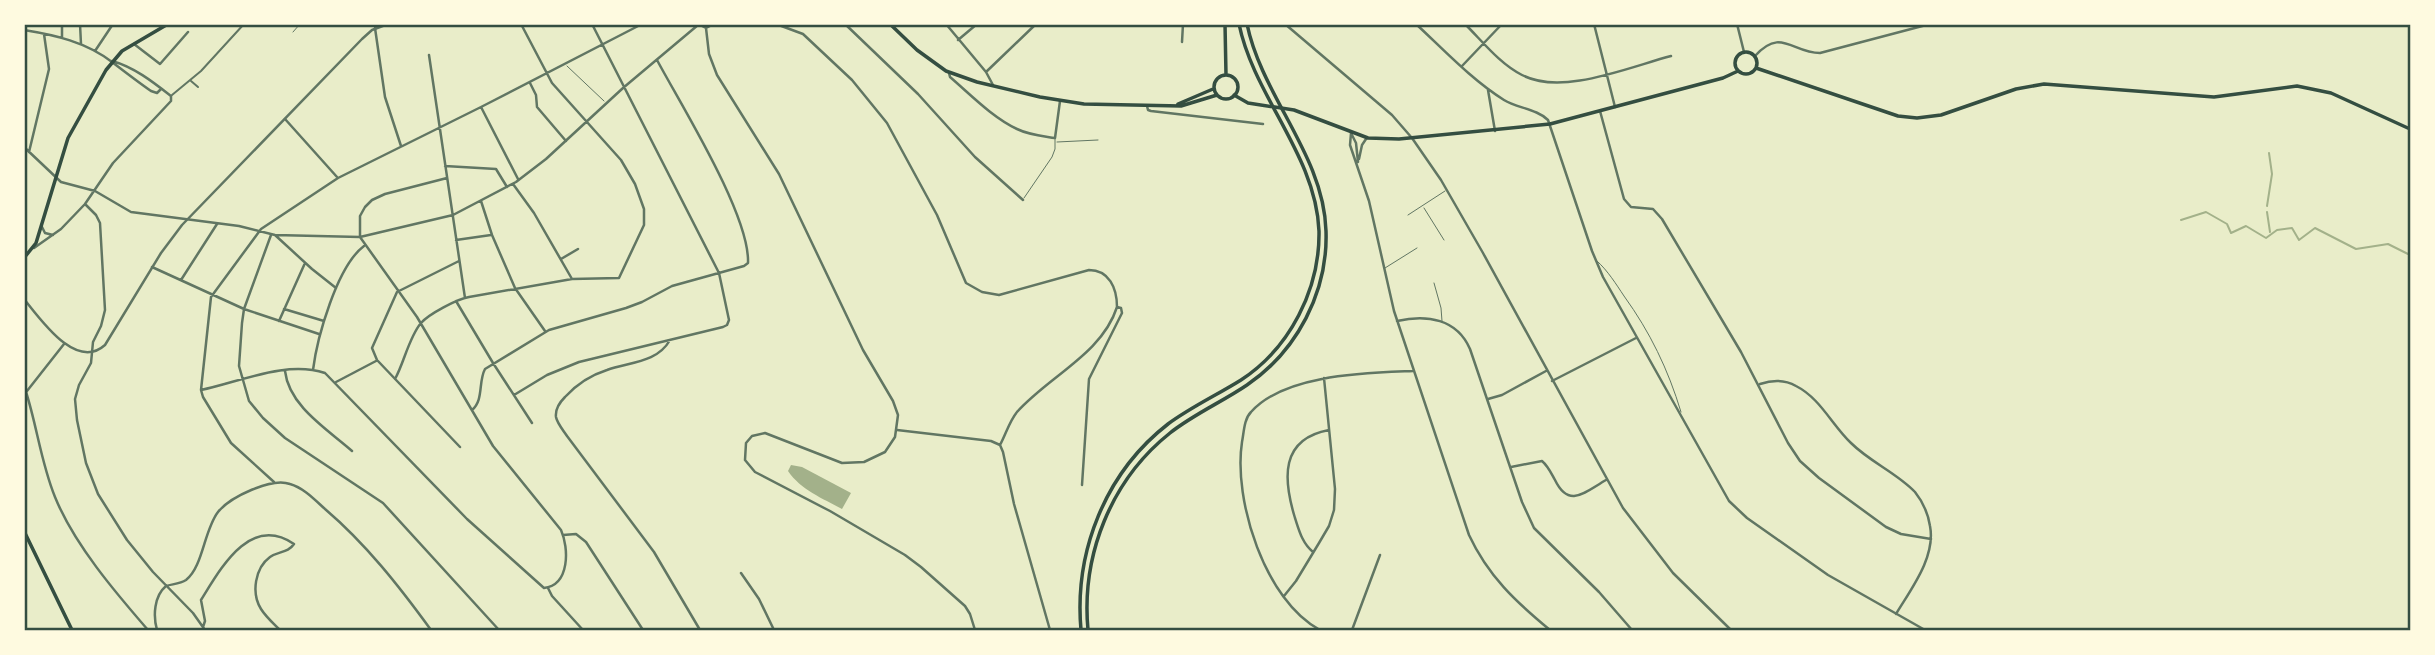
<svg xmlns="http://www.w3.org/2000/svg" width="2435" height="655" viewBox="0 0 2435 655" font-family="'IBM Plex Sans',sans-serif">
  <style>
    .water { fill: #a3b18a }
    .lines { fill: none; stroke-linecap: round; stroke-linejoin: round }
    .stream { stroke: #a3b18a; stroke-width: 2 }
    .service { stroke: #617663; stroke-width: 1 }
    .pedestrian { stroke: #617663; stroke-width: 2 }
    .minor { stroke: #617663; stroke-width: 2.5 }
    .tertiary { stroke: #617663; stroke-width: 2.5 }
    .secondary { stroke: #344e41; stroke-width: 3.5 }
    .trunk { stroke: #344e41; stroke-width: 3.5 }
    .neatline { fill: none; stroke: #344e41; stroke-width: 2.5 }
  </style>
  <rect width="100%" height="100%" fill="#e9edc9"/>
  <path class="water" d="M791 465 802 467 851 493 842 509C822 498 801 490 788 471Z"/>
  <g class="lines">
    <path class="stream" d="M2267 206 2272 174 2269 153
      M2267 212 2270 232
      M2181 220 2206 212 2227 224 2231 233 2246 226 2266 238 2277 230 2292 228 2299 240 2315 228 2356 249 2388 244 2410 255"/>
    <path class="service" d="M293 32 300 24
      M567 66 604 101
      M1057 142 1098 140
      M1024 198 1052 157 1055 149V138
      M1424 208 1444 240
      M1408 215 1445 191
      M1597 261C1608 271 1616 284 1624 296 1650 332 1668 369 1681 412
      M1385 268 1417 248
      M1434 283 1441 308 1442 321"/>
    <path class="pedestrian" d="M191 81 198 87
      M172 95 201 71 244 24"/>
    <path class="minor" d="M62 24V37
      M80 24 81 44
      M776 24 803 34 852 80 887 123 937 215 966 283 982 292 999 295 1089 270C1109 270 1117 288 1117 307L1121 308 1122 313 1089 379 1082 485
      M845 24 918 94 975 157 1023 200
      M946 24 986 72 993 85
      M1285 24 1392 115 1412 138 1441 180 1483 253 1623 508 1673 573 1731 630
      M1416 24C1444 50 1472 80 1504 100 1517 108 1537 109 1548 120L1592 251 1603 277 1729 501 1747 518 1828 575 1925 630
      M1465 24C1483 42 1500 64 1522 75 1562 96 1629 67 1671 56
      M1594 24 1615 107
      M1737 24 1744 52
      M375 28 385 97 401 146
      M24 30C55 35 86 42 112 62 125 72 138 82 151 91L157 93 161 89
      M958 40 977 24
      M1182 42 1183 24
      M134 44 160 64 188 32
      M95 51 113 24
      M429 55 465 298
      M1755 56C1781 27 1792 53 1820 53L1930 24
      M1462 66 1502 24
      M986 72 1036 24
      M949 73 950 77C971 95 992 117 1017 129 1029 135 1043 136 1055 138L1060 101
      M530 83 536 95 537 107 566 141
      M1488 90 1495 131
      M1147 106 1148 110 1151 111 1263 124
      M481 107 518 179
      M1600 111 1624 199 1631 207 1653 209 1662 219 1741 352 1788 443 1800 461 1819 478 1886 527 1901 534 1931 539
      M285 119 337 177
      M1351 133 1350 145 1369 201 1394 311 1469 535C1488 576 1516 602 1550 630
      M1351 133 1356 143 1358 162
      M24 147 61 182 95 191 131 212 239 226 275 235 360 237 453 215 516 182 546 159 623 88 698 25
      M29 152 49 69 44 34
      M1359 159 1362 145 1366 139
      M445 166 496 169 507 187
      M513 184 534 213 572 279
      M481 201 492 235 515 288 545 331
      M85 204 96 215 100 223 105 310 101 326 93 342 91 363 79 385 75 399 77 420 86 463 98 494 127 540 153 572 193 613 205 630
      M42 227 45 233 53 235
      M271 235 244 309 242 323 239 366 249 401 263 418 285 438 383 503 499 630
      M275 235 312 269 336 288
      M456 240 491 235
      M34 248 61 229 85 204 113 163 171 101V96C153 82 134 67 112 61
      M561 259 578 249
      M459 261 397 292 372 348 377 360 460 447
      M152 267 244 309 319 334
      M181 280 217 224
      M456 301 493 363 532 423
      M284 309 324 321
      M279 321 305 263
      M1397 321C1427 314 1457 319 1470 349L1522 502 1534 528 1599 592 1632 630
      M670 340C657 363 629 362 607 370 591 375 576 385 565 397 560 402 555 409 556 417 557 423 563 430 567 436L654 552 700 630
      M313 370C317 338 337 266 364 246
      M285 371C289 406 327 429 352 451
      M395 379C404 363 409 337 421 323 429 314 457 299 469 297L572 279 619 278 644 225V209L635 184 621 160 552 83 521 24
      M1552 381 1636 338
      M336 382 376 361
      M1760 384C1772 380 1784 379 1796 386 1820 398 1832 425 1851 443 1870 462 1897 473 1915 492 1923 502 1928 513 1930 526 1936 557 1911 589 1896 614
      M201 390C240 382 286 360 325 373L467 519 544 588C570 585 569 548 561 530L493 446 417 317 360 237V216L365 207 372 200 385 194 447 178
      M27 391 64 344
      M26 392C37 426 41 463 55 497 74 544 115 592 148 630
      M514 395 547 375 579 362 723 327 727 325 729 320 719 273 592 24
      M1488 399 1502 395 1546 371
      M472 410C484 400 478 382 485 369L549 330 626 308 642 302 672 286 744 266 748 263C750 215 681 105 657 60
      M897 430 991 441 1000 445
      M1511 467 1542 461C1548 466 1551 473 1555 480 1569 509 1585 492 1606 480
      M274 482 231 443 203 397 201 390 211 297 261 229 338 178 481 107 642 24
      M563 535 576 534 586 542 643 630
      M1313 552C1302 543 1299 530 1295 518 1283 479 1280 439 1329 430
      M741 573 759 599 774 630
      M166 586C172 584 180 584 186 580 203 567 204 530 218 512 230 497 272 477 290 484 304 488 315 500 325 509 366 544 399 586 431 630
      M548 588 552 596 583 630
      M1284 596 1296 581 1319 543 1329 526 1334 510 1335 489 1324 378
      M203 627 205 621 201 600C221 568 250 514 294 544 288 553 279 551 270 557 255 568 251 593 261 609 266 617 273 623 280 630
      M157 630C153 616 154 596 166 586
      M1050 630 1014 504 1003 452 1000 445C1006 434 1009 422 1017 412 1049 376 1102 354 1117 307
      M1320 630C1265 601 1233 500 1242 442 1244 432 1244 419 1251 412 1285 374 1366 373 1413 371
      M1352 630 1380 555"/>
    <path class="tertiary" d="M698 24 706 28
      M706 28 709 54 717 75 779 174 863 350 893 401 898 415 895 437 885 452 864 462 842 463 765 433 752 436 746 443 745 460 755 472 830 511 905 555 921 567 965 606 970 614 975 630
      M706 28 714 24
      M24 299C41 320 76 371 105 345L161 253 182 225 362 39 372 30 388 24"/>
    <path class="secondary" d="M890 24 917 50 946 71 977 82 1040 97 1084 104 1181 106 1217 95
      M1225 24 1226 75
      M1735 63a11 11 0 1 1 22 0a11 11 0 1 1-22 0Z
      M1756 68 1898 116 1917 118 1941 115 2016 89 2044 84 2214 97 2297 86 2331 93 2410 129
      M1214 87a12 12 0 1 1 24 0a12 12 0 1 1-24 0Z
      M1234 95 1248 103 1294 110 1368 138 1399 139 1550 124 1723 78 1738 71
      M1178 104 1213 89
      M24 258 36 243 68 138 106 70 122 51 168 24
      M24 531 72 630"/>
    <path class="trunk" d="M1081 630C1074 552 1105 473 1168 424 1191 407 1217 395 1241 380 1290 348 1320 289 1319 231 1316 155 1254 97 1239 24
      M1088 630C1081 555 1111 480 1170 433 1194 414 1222 402 1247 385 1297 351 1328 292 1326 231 1324 155 1262 97 1247 24"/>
  </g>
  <rect width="2435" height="655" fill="none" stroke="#fefae0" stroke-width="52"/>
  <rect x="26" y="26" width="2383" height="603" class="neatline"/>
</svg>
